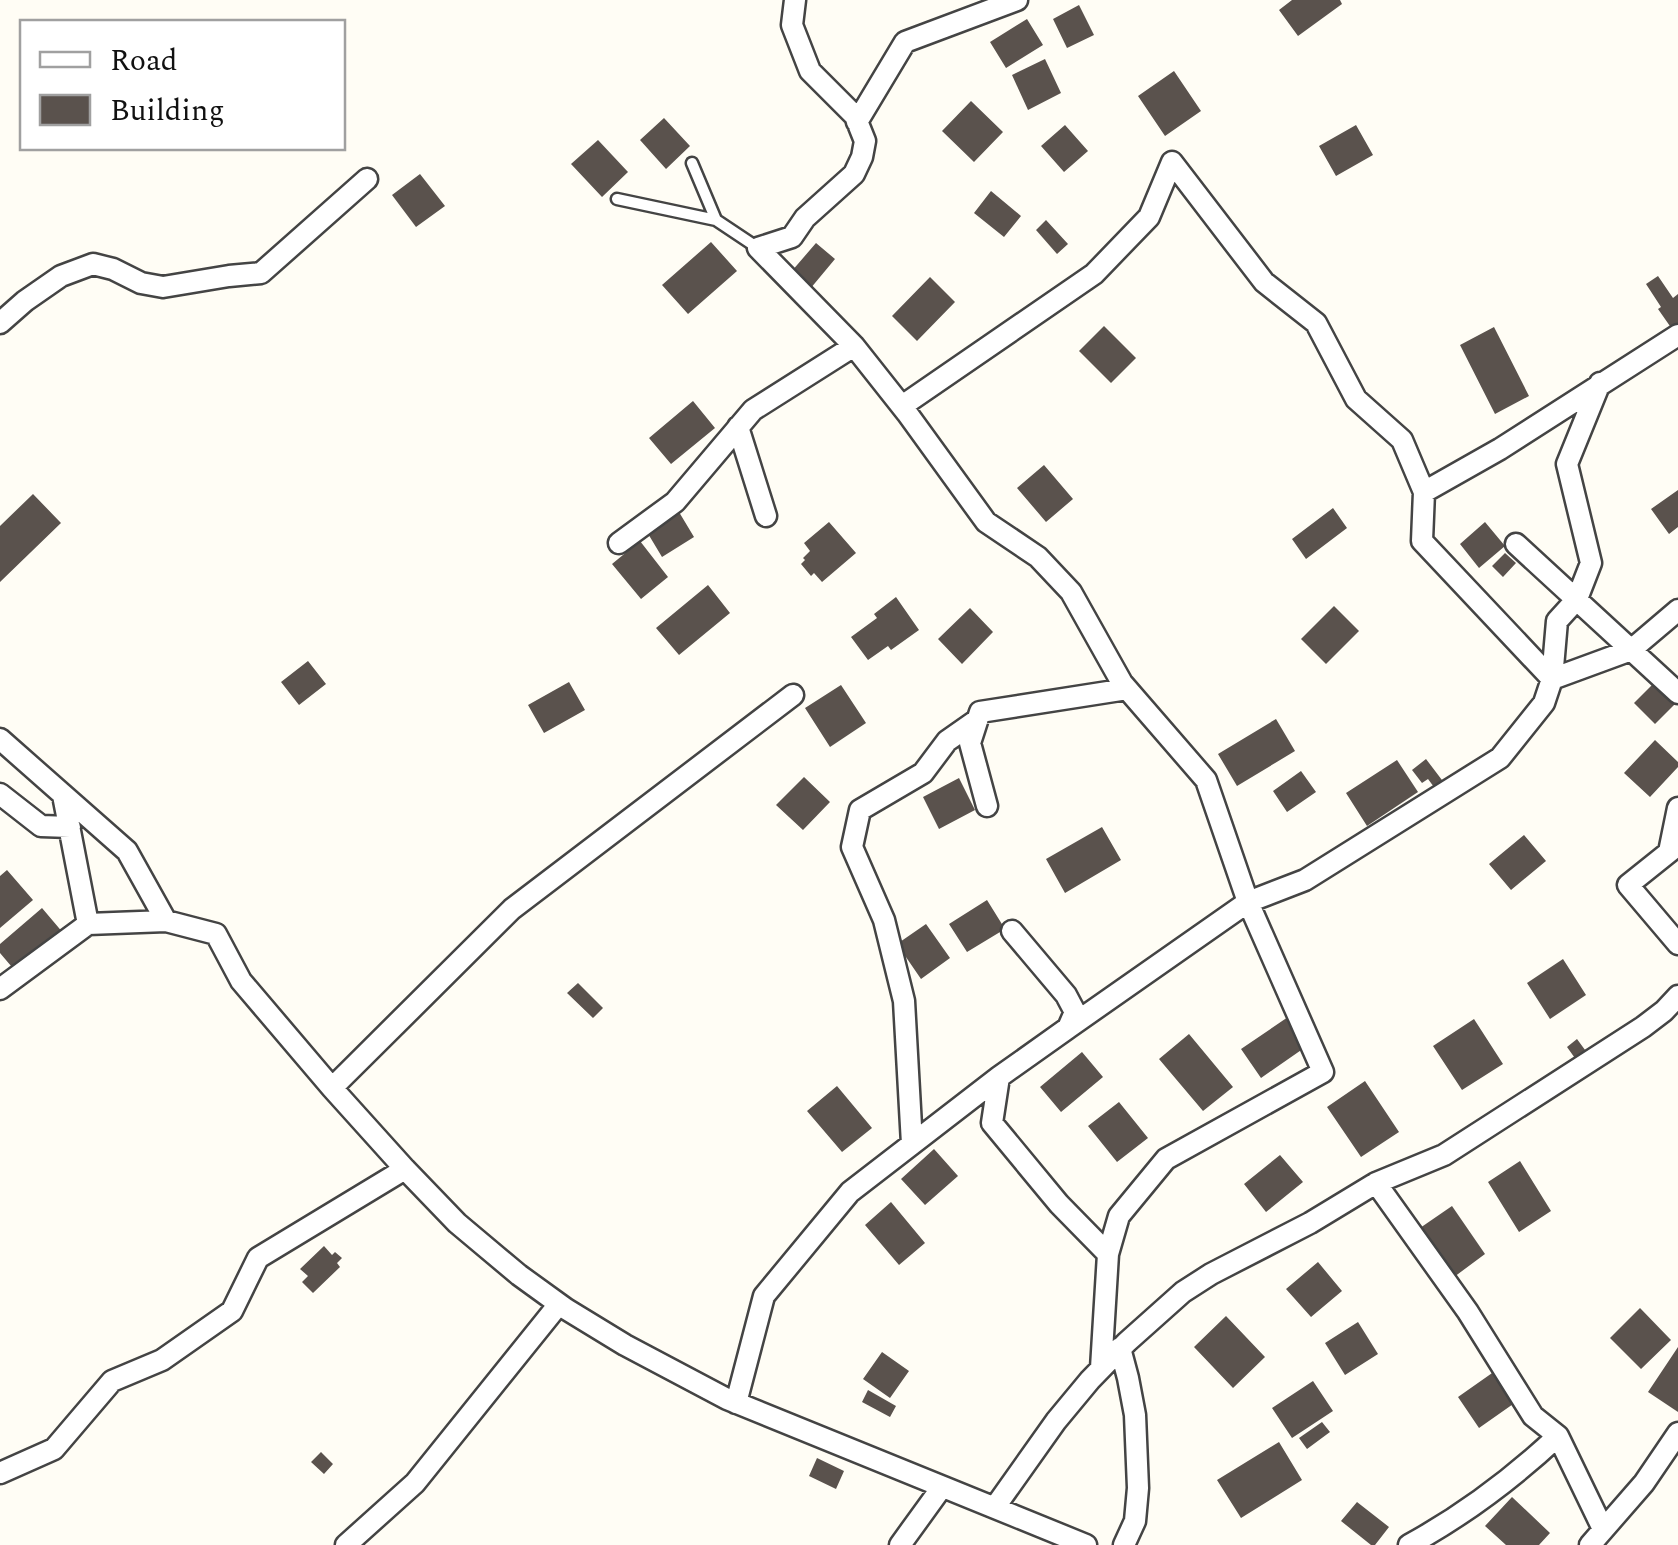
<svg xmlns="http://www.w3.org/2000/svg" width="1678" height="1545" viewBox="0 0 1678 1545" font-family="Spectral,serif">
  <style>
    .building { fill: #5a524d }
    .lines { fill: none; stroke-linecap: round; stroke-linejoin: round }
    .lane-casing { stroke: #444; stroke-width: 15 }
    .street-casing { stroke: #444; stroke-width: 25 }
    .lane { stroke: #fff; stroke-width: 10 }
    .street { stroke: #fff; stroke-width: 20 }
  </style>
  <rect width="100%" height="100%" fill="#fffdf5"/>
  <path class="building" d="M1292 0H1340L1342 4 1298 36 1279 10Z
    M1079 5 1094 35 1067 48 1053 19Z
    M1027 19 1043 45 1006 68 990 42Z
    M1045 59 1061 93 1028 110 1012 75Z
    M1174 71 1201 111 1165 136 1138 96Z
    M971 101 1003 132 974 162 942 131Z
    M664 118 690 146 666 169 640 140Z
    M1065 125 1088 151 1064 172 1041 146Z
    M1356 125 1373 155 1336 176 1319 146Z
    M598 140 628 172 602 197 571 164Z
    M420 174 445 206 416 227 392 195Z
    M991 191 1021 216 1004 237 974 213Z
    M1046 220 1068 244 1057 254 1036 230Z
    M711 242 737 271 688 314 662 285Z
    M816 243 835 259 810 289 791 272Z
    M1658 276 1673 298 1678 294V325L1672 329 1658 309 1661 307 1646 284Z
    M930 277 955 302 917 341 892 316Z
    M1104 326 1136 358 1111 383 1079 351Z
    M1494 327 1529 396 1495 414 1460 345Z
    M693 401 715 428 671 464 649 438Z
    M1044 465 1073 499 1046 522 1017 488Z
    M1678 490V527L1669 534 1651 509Z
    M33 494 61 523 0 582V526Z
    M1333 508 1347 528 1306 559 1292 539Z
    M679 512 694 537 662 557 647 532Z
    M829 522 856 553 822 582 814 573 811 576 801 564 805 560 803 558 810 551 804 543Z
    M1485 522 1505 546 1479 568 1460 544Z
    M640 541 668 577 641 599 612 564Z
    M1505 553 1516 563 1503 577 1492 566Z
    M708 585 730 613 679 655 656 628Z
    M896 597 919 630 891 650 888 646 868 660 851 637 877 618 874 614Z
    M1334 606 1359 631 1326 664 1301 639Z
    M970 608 993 632 962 664 938 639Z
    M308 661 326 684 299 705 281 682Z
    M569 682 585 710 544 733 528 705Z
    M1655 682 1676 703 1655 724 1634 703Z
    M841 685 866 723 830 747 805 708Z
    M1276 719 1295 751 1237 786 1218 754Z
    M1655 740 1678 762V767L1650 797 1624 773Z
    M1426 759 1445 784 1437 791 1428 779 1422 783 1412 770Z
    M1397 760 1418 792 1367 826 1346 793Z
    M1301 771 1316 792 1287 812 1273 791Z
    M804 777 830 802 803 830 776 805Z
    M959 778 975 810 939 829 923 797Z
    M1102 827 1121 860 1065 893 1046 859Z
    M1524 835 1546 861 1511 890 1489 864Z
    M7 870 33 900 0 928V876Z
    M987 900 1005 929 967 952 949 924Z
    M42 908 64 934 17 973 0 953V944Z
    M926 924 950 958 921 979 897 944Z
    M1563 959 1586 995 1550 1019 1527 983Z
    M578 983 603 1008 593 1018 567 993Z
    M1288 1017 1307 1046 1261 1078 1241 1049Z
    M1474 1019 1503 1064 1462 1090 1433 1046Z
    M1189 1034 1233 1087 1203 1111 1159 1059Z
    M1577 1039 1588 1054 1577 1061 1567 1047Z
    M1082 1052 1103 1077 1061 1112 1040 1087Z
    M1365 1081 1399 1132 1361 1157 1327 1107Z
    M837 1086 872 1128 842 1152 807 1111Z
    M1119 1102 1148 1138 1117 1162 1088 1126Z
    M934 1149 958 1176 925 1205 901 1179Z
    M1280 1155 1303 1182 1266 1212 1244 1184Z
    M1520 1161 1551 1211 1519 1232 1488 1182Z
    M891 1202 925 1243 899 1265 865 1225Z
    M1452 1206 1485 1254 1454 1277 1420 1228Z
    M324 1246 332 1255 335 1252 342 1258 337 1263 340 1267 313 1293 302 1282 308 1276 300 1269Z
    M1318 1262 1342 1291 1311 1317 1286 1289Z
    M1640 1308 1671 1340 1641 1369 1610 1338Z
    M1226 1316 1265 1357 1233 1388 1194 1347Z
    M1358 1322 1378 1354 1345 1375 1325 1343Z
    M1678 1347V1412L1648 1392Z
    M882 1352 909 1371 890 1398 863 1379Z
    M1495 1371 1516 1402 1479 1428 1458 1397Z
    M1313 1381 1333 1411 1292 1438 1272 1408Z
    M868 1390 896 1406 890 1417 862 1402Z
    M1322 1422 1330 1432 1307 1449 1299 1438Z
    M1279 1442 1302 1480 1241 1518 1217 1480Z
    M321 1452 333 1464 324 1474 311 1462Z
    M817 1458 844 1471 836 1489 809 1476Z
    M1512 1497 1550 1533 1539 1545H1506L1485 1526Z
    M1357 1502 1389 1527 1375 1545H1371L1341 1521Z"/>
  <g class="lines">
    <defs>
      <path id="lane" d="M692 163 716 220
        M617 199 716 220 758 248"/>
      <path id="street" d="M795 0 792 25 810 71 855 116 865 141 862 157 854 174 805 218 792 237 758 248 854 346 907 413 986 522 1038 557 1071 592 1122 683 1206 780 1248 902 1323 1072 1166 1159 1119 1216 1108 1254
        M857 122 905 42 1017 0
        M0 323 25 301 61 276 93 264 113 269 141 283 163 287 229 276 261 273 367 179
        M902 406 1094 274 1149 217 1172 162 1264 282 1316 323 1356 399 1402 440 1424 492
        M738 427 766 516
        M619 543 675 502 753 410 854 346
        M1516 544 1678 693
        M1552 679 1422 541 1424 492 1500 449 1678 335
        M1552 679 1557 621 1577 599 1591 563 1567 464 1600 383
        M0 739 127 851 166 921 216 934 241 981 332 1088 405 1169 457 1223 519 1275 566 1309 625 1345 727 1399 1086 1545
        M0 794 41 826 70 827
        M63 795 88 924 166 921
        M987 806 970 743 980 712 1127 689
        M1678 845 1628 885 1678 944
        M1669 852 1678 808
        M1012 931 1066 995 1075 1012 1068 1028 999 1077 992 1123 1059 1204 1108 1254 1101 1368
        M0 989 88 924
        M1068 1028 1248 902 1305 880 1500 758 1544 703 1552 679 1631 650 1678 610
        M332 1088 512 909 793 695
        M912 1144 904 1001 884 920 852 847 860 810 923 773 947 741 977 720
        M1376 1183 1468 1312 1533 1416 1558 1436 1603 1529
        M1120 1348 1128 1378 1135 1415 1138 1488 1135 1521 1124 1545
        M736 1403 764 1296 850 1192 999 1077
        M0 1473 54 1449 112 1381 162 1360 232 1311 258 1258 405 1169
        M995 1507 1056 1421 1090 1380 1127 1342 1183 1292 1211 1274 1310 1223 1376 1183 1444 1155 1643 1027 1664 1011 1678 996
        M346 1545 415 1483 559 1304
        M900 1545 942 1487
        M1409 1545C1464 1515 1512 1479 1558 1436
        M1590 1545 1644 1483 1678 1433"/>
    </defs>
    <use href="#lane" class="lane-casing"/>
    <use href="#street" class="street-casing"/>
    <use href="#lane" class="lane"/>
    <use href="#street" class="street"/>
  </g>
  <rect x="20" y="20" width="325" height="130" fill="#ffffff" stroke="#a0a0a0" stroke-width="2.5"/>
  <rect x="40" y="52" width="50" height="15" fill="#ffffff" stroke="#a0a0a0" stroke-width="2.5"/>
  <text x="110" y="70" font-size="30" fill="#111111">Road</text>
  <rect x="40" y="95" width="50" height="30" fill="#5a524d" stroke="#a0a0a0" stroke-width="2.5"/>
  <text x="110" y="120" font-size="30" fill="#111111">Building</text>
</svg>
